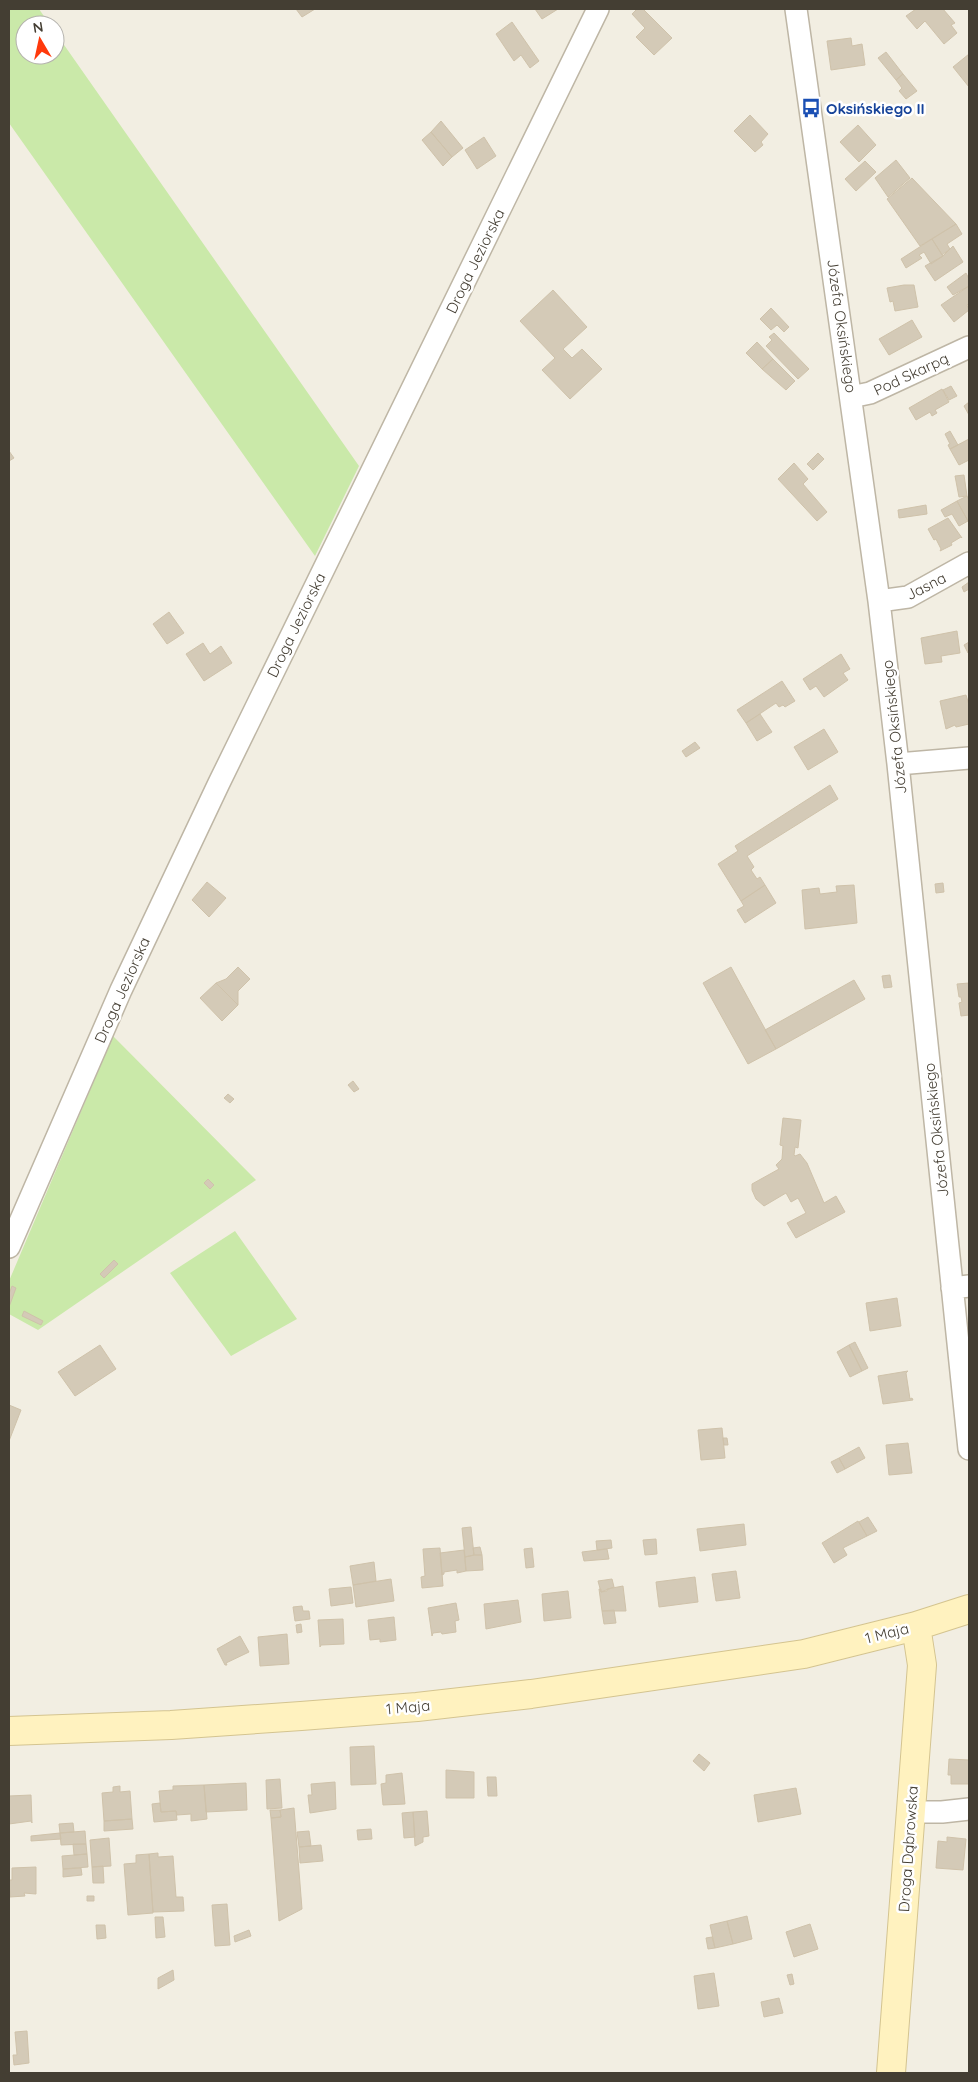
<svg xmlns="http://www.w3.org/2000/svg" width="978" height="2082" viewBox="0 0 978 2082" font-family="Quicksand,sans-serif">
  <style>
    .green { fill: #cae9a9 }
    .building { fill: #d4cab7; stroke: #cfc2aa }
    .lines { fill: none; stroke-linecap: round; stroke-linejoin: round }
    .street-casing { stroke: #beb6a5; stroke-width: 24 }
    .secondary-casing { stroke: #d4c490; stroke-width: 30 }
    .street { stroke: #fff; stroke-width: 21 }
    .secondary { stroke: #fff2bf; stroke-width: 28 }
    .labels { text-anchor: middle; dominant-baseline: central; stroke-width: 5; stroke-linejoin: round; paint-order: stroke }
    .transit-label { font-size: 15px; font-weight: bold; fill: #164399; stroke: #fff; text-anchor: start }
    .street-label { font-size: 15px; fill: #443e33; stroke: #fff }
  </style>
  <rect width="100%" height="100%" fill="#f2eee2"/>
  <path class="green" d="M9 9H39L50 25H25V55H55V32L359 466 315 556 9 123Z
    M113 1036 256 1180 38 1330 9 1314V1281Z
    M235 1231 297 1319 231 1356 170 1273Z"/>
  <path class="building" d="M296 9H315L302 17Z
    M535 9H558L542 19Z
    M637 9H643L672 38 654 55 636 37 645 28 632 14Z
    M916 9H943L955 23 951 25 957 33 944 44 925 21 917 29 906 16Z
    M512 22 539 61 530 68 521 55 514 61 496 34Z
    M851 38 852 46 862 44 865 65 831 70 827 41Z
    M886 52 903 74 896 80 878 58Z
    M969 54V87L953 67Z
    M903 74 917 91 906 99 899 91 902 88 896 80Z
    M750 115 768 134 761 142 763 145 755 152 734 131Z
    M441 121 463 148 452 157 431 132Z
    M858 125 876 145 859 162 840 142Z
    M431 132 452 157 443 166 422 140Z
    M484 137 496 156 477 169 465 150Z
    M896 160 910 178 888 197 875 178Z
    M865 161 876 172 856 191 845 179Z
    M912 178 956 224 920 246 887 199Z
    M956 224 962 234 947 244 950 249 942 255 932 239Z
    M932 239 943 256 931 264 924 252 919 255 922 258 906 268 901 259Z
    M953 246 963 262 935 281 925 266 943 256Z
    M966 273 969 279V286L953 295 947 287Z
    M904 285H914L918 307 895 311 893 301 890 302 887 288Z
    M969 286V303L967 305 969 310 954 322 941 305Z
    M553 290 587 327 563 349 572 358 582 349 602 369 570 399 542 370 555 358 520 321Z
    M771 308 789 327 784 332 777 325 771 330 760 319Z
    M912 320 922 337 889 355 879 339Z
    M774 333 809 369 798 379 766 346 772 340 769 337Z
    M757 342 773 359 762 369 746 353Z
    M773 359 795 381 786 390 762 369Z
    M951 386 957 396 949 400 943 390Z
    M942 389 949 402 935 410 937 413 932 416 930 412 916 420 909 408Z
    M969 402V415L964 406Z
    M950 431 958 445 950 449 948 445 950 444 945 434Z
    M969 439V460L959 465 950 449Z
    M9 451 14 458 9 461Z
    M818 453 824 459 813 470 807 464Z
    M794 463 808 479 803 484 827 512 817 521 778 479Z
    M964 475 967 496 959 497 955 476Z
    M967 496 969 500V519L968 521 957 501Z
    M957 501 968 521 959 526 952 514 945 517 941 510Z
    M926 505 927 514 899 518 898 510Z
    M948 518 962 538 961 537 951 543 952 545 940 551 941 549 936 539 934 540 928 529Z
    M969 582V589L964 592 962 587Z
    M169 612 184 633 167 644 153 624Z
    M957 631 960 653 941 656 942 662 925 664 921 638Z
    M969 642V653H968L964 645Z
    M203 643 210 654 221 646 232 663 204 681 186 654Z
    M841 654 850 669 843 673 848 680 824 697 816 686 810 690 803 679Z
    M782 681 795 701 785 707 783 705 779 707 776 703 746 723 737 710Z
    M966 695 969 705V724L956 727 955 725 946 729 940 701Z
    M760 714 772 732 757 741 746 723Z
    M824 729 838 752 808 770 794 747Z
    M695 742 700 748 686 757 682 751Z
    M830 785 838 799 747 856 754 867 751 870 757 879 760 877 765 885 741 901 718 864 738 851 735 846Z
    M207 882 226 898 209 917 192 900Z
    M943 883 944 892 936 893 935 884Z
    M765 885 776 903 745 923 737 910 744 906 741 901Z
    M854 885 857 923 805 929 802 890 819 888 820 894 837 892 836 886Z
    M238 967 250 979 238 991V1005L216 983 226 979Z
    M731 967 776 1049 748 1064 703 983Z
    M890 975 892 987 884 988 882 976Z
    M854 980 865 999 776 1049 765 1030Z
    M216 983 238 1005 222 1021 200 998Z
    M969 983V1015L961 1016 959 1003 962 1002 961 997H959L957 984Z
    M353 1081 359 1089 354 1092 348 1085Z
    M228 1094 234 1099 230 1103 224 1098Z
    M783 1118 801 1120 798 1148 795 1147 794 1155 795 1156 800 1154 807 1163 824 1203 836 1196 845 1212 796 1238 787 1223 806 1213 798 1198 791 1202 786 1193 764 1206 756 1199 752 1190V1184L779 1169 776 1165 782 1159 783 1146 780 1145Z
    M208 1179 214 1185 210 1189 204 1183Z
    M114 1260 118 1264 104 1278 100 1274Z
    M12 1286 16 1288 9 1307V1294Z
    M897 1298 901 1326 870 1331 866 1303Z
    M24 1311 43 1321 41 1325 22 1316Z
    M855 1342 868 1368 862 1371 849 1345Z
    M100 1345 116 1369 75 1396 58 1372Z
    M849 1345 862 1371 850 1377 837 1352Z
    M908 1371 906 1373 910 1399 912 1398 913 1400 883 1404 878 1376Z
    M9 1405 21 1410 9 1441Z
    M722 1428 725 1458 701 1460 698 1430Z
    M723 1438H727L728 1445H724Z
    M908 1443 912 1473 889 1475 886 1445Z
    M859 1447 865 1458 845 1469 839 1458Z
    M839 1458 845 1469 837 1473 831 1462Z
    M868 1517 877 1531 867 1536 859 1522Z
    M858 1521 867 1536 843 1548 847 1555 834 1563 822 1543Z
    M744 1524 746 1545 700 1551 697 1529Z
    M471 1527 474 1555 465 1557 462 1528Z
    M656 1539 657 1554 645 1555 643 1540Z
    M611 1540 612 1548 597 1550 596 1541Z
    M480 1547 482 1555H474L473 1548Z
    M440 1548 443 1586 422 1588 421 1577 425 1576 423 1549Z
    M532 1548 534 1567 526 1568 524 1549Z
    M607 1549 609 1559 584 1561 582 1552Z
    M464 1550 466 1571 457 1573V1570L444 1572V1574L442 1575 440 1553Z
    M474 1555H482L483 1570 466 1571 465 1557Z
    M374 1562 376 1581 353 1585 350 1566Z
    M736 1571 740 1598 716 1601 712 1574Z
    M695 1577 698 1602 659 1607 656 1582Z
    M391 1579 394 1601 356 1607 353 1585Z
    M612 1579 614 1587 601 1592 598 1581Z
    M623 1586 626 1611H602L599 1589H601V1592L607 1591V1589Z
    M351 1587 353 1603 331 1606 329 1589Z
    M568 1591 571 1618 544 1621 542 1594Z
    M518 1600 521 1622 486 1629 484 1604Z
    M456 1603 459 1620 455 1621 456 1632 442 1634 441 1632 433 1633 432 1636 428 1608Z
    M302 1606 303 1611H309L310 1619 295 1621 293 1607Z
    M614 1610 616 1623 604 1624 602 1611Z
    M394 1617 396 1640 380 1642V1639L370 1640 368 1620Z
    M343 1619 344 1644 321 1645 320 1647 318 1620Z
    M301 1624 302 1632 297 1633 296 1625Z
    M287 1634 289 1664 260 1666 258 1637Z
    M240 1636 249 1652 226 1663 227 1665H225L217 1649Z
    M374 1746 376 1784 351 1785 350 1747Z
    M699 1754 710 1763 704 1771 693 1761Z
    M949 1759 969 1760V1784H951V1775H948Z
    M446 1770 474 1772V1798H446Z
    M402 1773 405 1804 383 1805 381 1784 386 1783V1775Z
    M487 1777H496L497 1796H488Z
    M280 1779 282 1808 267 1809 266 1780Z
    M335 1782 336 1809 310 1813 308 1795H312L311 1784Z
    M246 1783 247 1810 206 1812 204 1785Z
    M204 1785 207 1819 191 1821V1814L177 1815 176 1811 161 1812 159 1791 173 1790V1786Z
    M120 1786V1792L130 1791 132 1819 104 1821 102 1793 113 1792V1787Z
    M796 1788 801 1814 758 1822 754 1795Z
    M31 1795 32 1823 31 1821 9 1824V1796Z
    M160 1803 161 1812 176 1811 177 1820 154 1822 152 1804Z
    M294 1808 302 1909 279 1921 271 1818 281 1817 280 1810Z
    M270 1810H280L281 1817 271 1818Z
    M427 1811 429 1836 423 1837V1842L415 1846 413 1812Z
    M413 1812 415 1837 404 1838 402 1813Z
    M132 1819 133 1829 104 1831V1821Z
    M73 1823 74 1832 60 1833 59 1824Z
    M371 1829 372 1839 358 1840 357 1830Z
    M85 1831 86 1844 61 1845 60 1833Z
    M309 1831 311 1846 299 1847 297 1832Z
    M60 1833 61 1839 31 1841V1836Z
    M947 1837 966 1839 963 1870 936 1868 938 1841 947 1842Z
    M109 1838 111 1866 92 1867 90 1840Z
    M73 1844H86L87 1854 74 1855Z
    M321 1845 323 1861 300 1863 299 1847Z
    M158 1853V1857L173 1856 176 1897H183L184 1911 153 1912 149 1854Z
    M87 1854 88 1867 63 1869 62 1856Z
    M149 1854 153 1913 128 1915 124 1864 136 1863V1855Z
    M103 1866 104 1883H93L92 1867Z
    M36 1867V1894L24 1893 25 1896 10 1897 9 1880H12V1868Z
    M81 1868 82 1875 63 1877V1869Z
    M87 1896H94V1901H87Z
    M227 1904 230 1945 215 1946 212 1905Z
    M747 1916 752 1939 733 1944 727 1921Z
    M155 1917H163L165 1937 156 1938Z
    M727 1921 733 1944 715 1948 710 1925Z
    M810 1924 818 1949 794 1957 786 1932Z
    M96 1925H105L106 1938 97 1939Z
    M249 1930 251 1936 235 1942 234 1936Z
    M712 1937 715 1948 708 1949 706 1938Z
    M173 1970 174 1980 158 1989V1978Z
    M714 1973 719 2006 698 2009 694 1976Z
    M792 1974 794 1984 790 1985 787 1975Z
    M779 1998 783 2013 764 2017 761 2002Z
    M27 2031 29 2063 14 2065 13 2055H17L15 2032Z"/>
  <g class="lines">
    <defs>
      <path id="street" d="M796 9 879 601 898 764 969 1449
        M851 397 870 393 969 347
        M879 601 908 597 969 563
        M898 764 969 758
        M9 1247 121 990 219 783 598 9
        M952 1288 969 1286
        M911 1812H942L969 1809"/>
      <path id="secondary" d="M9 1731 171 1725 301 1716 417 1707 531 1694 804 1654 916 1626 969 1609
        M891 2073 922 1665 916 1626"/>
    </defs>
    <use href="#street" class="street-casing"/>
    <use href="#secondary" class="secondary-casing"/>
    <use href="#street" class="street"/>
    <use href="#secondary" class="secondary"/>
  </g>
  <defs>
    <symbol id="bus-bare" viewBox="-9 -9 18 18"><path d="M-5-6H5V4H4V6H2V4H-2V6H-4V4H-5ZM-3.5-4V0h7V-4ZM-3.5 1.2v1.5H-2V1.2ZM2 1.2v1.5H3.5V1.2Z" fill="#1a4fb4" stroke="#fff" stroke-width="2.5" paint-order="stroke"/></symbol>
  </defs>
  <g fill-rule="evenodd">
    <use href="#bus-bare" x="797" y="94" width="28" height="28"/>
  </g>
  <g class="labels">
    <g class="transit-label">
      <text x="826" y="108">Oksińskiego II</text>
    </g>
    <g class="street-label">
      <text transform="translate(475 261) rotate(-64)">Droga Jeziorska</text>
      <text transform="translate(842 326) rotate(82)">Józefa Oksińskiego</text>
      <text transform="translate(911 374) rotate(-25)">Pod Skarpą</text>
      <text transform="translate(926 586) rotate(-27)">Jasna</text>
      <text transform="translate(296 625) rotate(-64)">Droga Jeziorska</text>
      <text transform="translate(894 727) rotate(-96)">Józefa Oksińskiego</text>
      <text transform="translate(122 990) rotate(-66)">Droga Jeziorska</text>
      <text transform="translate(936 1130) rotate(-96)">Józefa Oksińskiego</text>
      <text transform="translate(887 1633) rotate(-14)">1 Maja</text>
      <text transform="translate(408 1707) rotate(-5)">1 Maja</text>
      <text transform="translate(908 1849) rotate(-86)">Droga Dąbrowska</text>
    </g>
  </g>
  <rect width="978" height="2082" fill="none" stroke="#443e33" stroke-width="20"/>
  <g transform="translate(40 40) rotate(351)"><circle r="24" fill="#ffffff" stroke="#b4b2ad"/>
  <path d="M0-4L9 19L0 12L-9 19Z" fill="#ff390c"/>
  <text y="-8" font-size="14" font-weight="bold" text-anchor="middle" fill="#443e33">N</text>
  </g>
</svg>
